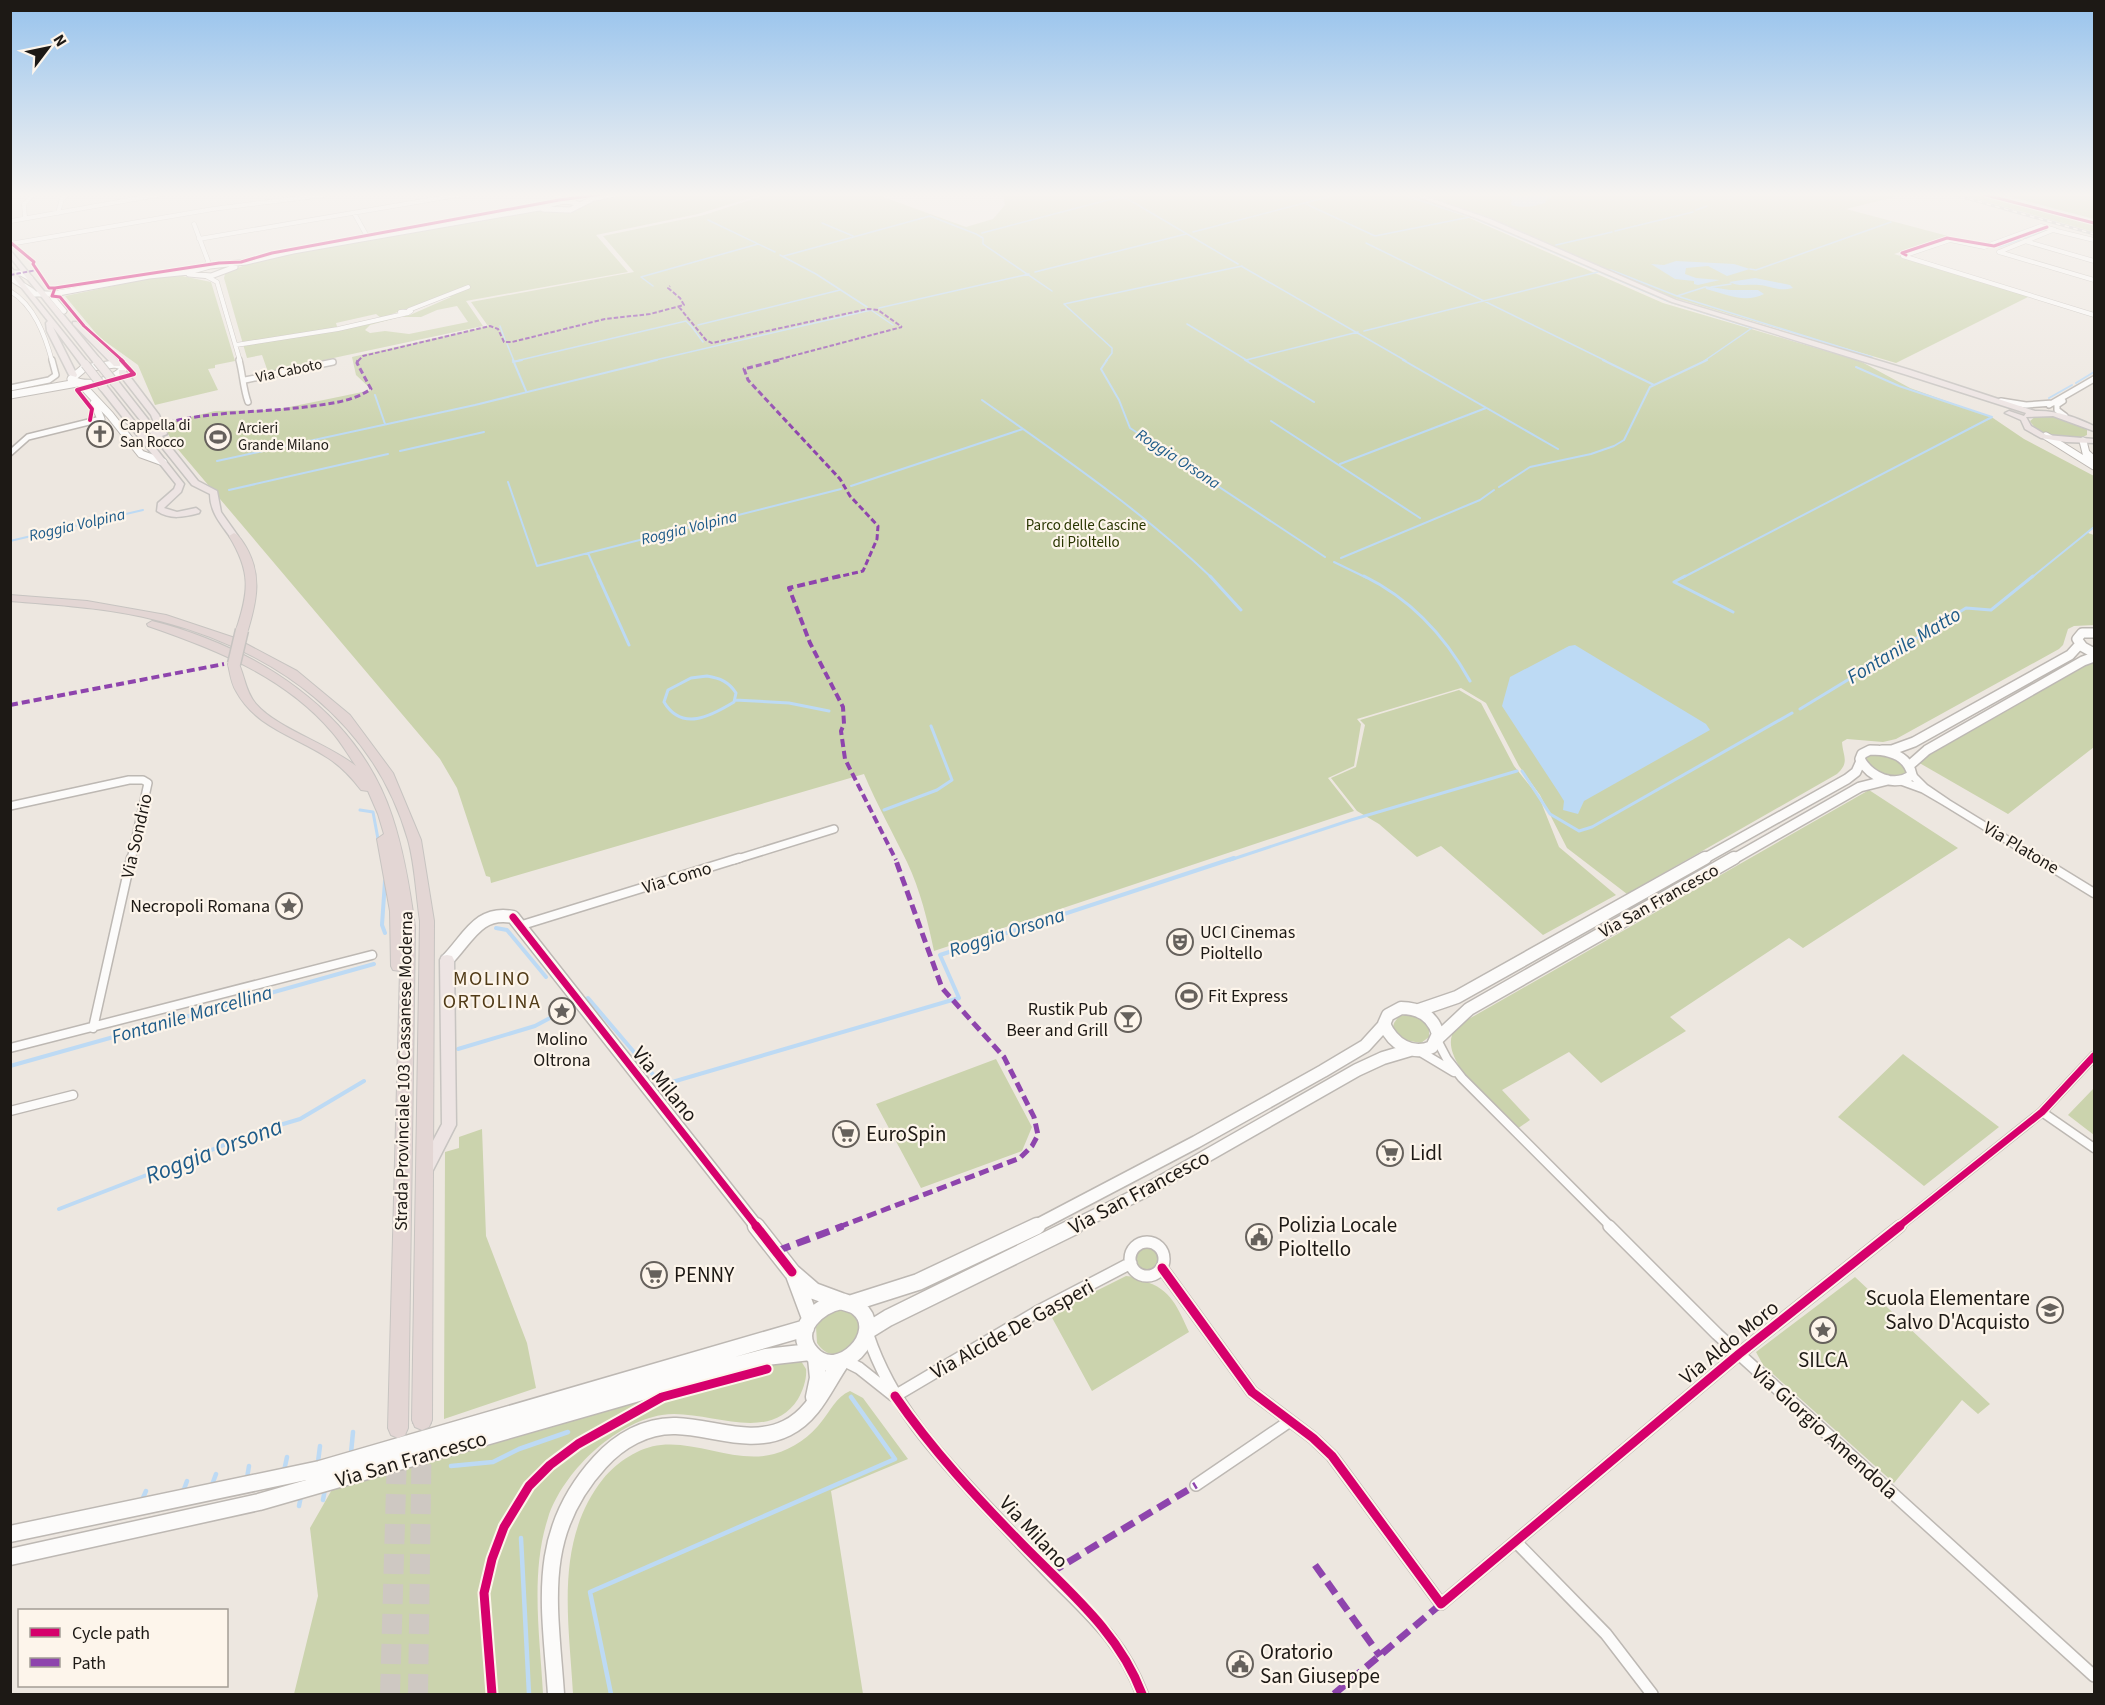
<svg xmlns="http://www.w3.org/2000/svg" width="2105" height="1705" viewBox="0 0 2105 1705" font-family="'Source Sans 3',sans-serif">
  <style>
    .green { fill: #cbd3ad; fill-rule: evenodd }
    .water { fill: #bddaf4 }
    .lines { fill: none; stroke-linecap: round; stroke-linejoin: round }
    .stream-far4 { stroke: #bddaf4; stroke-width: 1.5 }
    .stream-far3 { stroke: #bddaf4; stroke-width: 2 }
    .stream-far2 { stroke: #bddaf4; stroke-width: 3 }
    .stream-far1 { stroke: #bddaf4; stroke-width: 4 }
    .stream { stroke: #bddaf4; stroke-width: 4.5 }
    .highway-tunnel { stroke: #cec8c2; stroke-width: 20; stroke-dasharray: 20 10; stroke-linecap: butt }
    .street-far4-casing { stroke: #bdb8b3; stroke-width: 5 }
    .street-far3-casing { stroke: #bdb8b3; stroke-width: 8 }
    .street-far2-casing { stroke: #bdb8b3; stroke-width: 10 }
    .street-far1-casing { stroke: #bdb8b3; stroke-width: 11 }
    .street-casing { stroke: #bdb8b3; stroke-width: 14 }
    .secondary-far4-casing { stroke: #bdb8b3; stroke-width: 7 }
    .secondary-far3-casing { stroke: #bdb8b3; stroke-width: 9 }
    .secondary-far2-casing { stroke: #bdb8b3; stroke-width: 12 }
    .secondary-far1-casing { stroke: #bdb8b3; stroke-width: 15 }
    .secondary-casing { stroke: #bdb8b3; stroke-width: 19 }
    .primary-casing { stroke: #c7c4c1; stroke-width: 3 }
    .highway-casing { stroke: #c7c4c1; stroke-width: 2 }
    .street-far4 { stroke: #fcfbfa; stroke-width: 4 }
    .street-far3 { stroke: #fcfbfa; stroke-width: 5 }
    .street-far2 { stroke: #fcfbfa; stroke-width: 7 }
    .street-far1 { stroke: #fcfbfa; stroke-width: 8 }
    .street { stroke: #fcfbfa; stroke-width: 11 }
    .secondary-far4 { stroke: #fcfbfa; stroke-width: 5 }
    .secondary-far3 { stroke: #fcfbfa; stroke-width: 7 }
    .secondary-far2 { stroke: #fcfbfa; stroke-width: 9 }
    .secondary-far1 { stroke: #fcfbfa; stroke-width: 12 }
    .secondary { stroke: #fcfbfa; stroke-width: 16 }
    .primary { fill: #ede4e3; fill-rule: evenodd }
    .highway { fill: #e3d6d4; fill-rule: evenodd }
    .rail-casing { stroke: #bdbcbb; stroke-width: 3 }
    .rail { stroke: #fdf5eb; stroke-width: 1.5; stroke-dasharray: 4.5; stroke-linecap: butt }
    .primary-bridge-casing { stroke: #c7c4c1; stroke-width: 10; stroke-linecap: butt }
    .highway-bridge-casing { stroke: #c7c4c1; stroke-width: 15; stroke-linecap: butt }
    .primary-bridge { stroke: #ede4e3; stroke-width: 8 }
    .highway-bridge { stroke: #e3d6d4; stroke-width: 12 }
    .quiet-far4 { stroke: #8e44ad; stroke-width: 2; stroke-dasharray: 4.5 2; stroke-linecap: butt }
    .quiet-far3 { stroke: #8e44ad; stroke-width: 3; stroke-dasharray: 6 3; stroke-linecap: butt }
    .quiet-far2 { stroke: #8e44ad; stroke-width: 4; stroke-dasharray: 8 4; stroke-linecap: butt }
    .quiet-far1 { stroke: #8e44ad; stroke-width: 5; stroke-dasharray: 10 5; stroke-linecap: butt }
    .quiet { stroke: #8e44ad; stroke-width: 7; stroke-dasharray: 14 7; stroke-linecap: butt }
    .cycleway-far3-casing { stroke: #fdf5eb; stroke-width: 5 }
    .cycleway-far2-casing { stroke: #fdf5eb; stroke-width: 6 }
    .cycleway-far1-casing { stroke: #fdf5eb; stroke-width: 10 }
    .cycleway-casing { stroke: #fdf5eb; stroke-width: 13 }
    .cycleway-far3 { stroke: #d6006c; stroke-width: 3 }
    .cycleway-far2 { stroke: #d6006c; stroke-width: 4 }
    .cycleway-far1 { stroke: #d6006c; stroke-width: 7 }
    .cycleway { stroke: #d6006c; stroke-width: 9 }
    .labels { text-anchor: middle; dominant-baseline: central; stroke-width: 4.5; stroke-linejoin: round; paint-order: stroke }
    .far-street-label { font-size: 15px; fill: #1d1915; stroke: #fdf5eb }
    .far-poi-label { font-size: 15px; fill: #1d1915; stroke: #fdf5eb; text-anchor: start }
    .far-park-label { font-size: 15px; fill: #2a3602; stroke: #fdf5eb }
    .far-water-label { font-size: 16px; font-style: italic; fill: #1e5b89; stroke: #fdf5eb }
    .street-label { font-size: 18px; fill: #1d1915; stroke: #fdf5eb }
    .poi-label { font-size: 18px; fill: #1d1915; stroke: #fdf5eb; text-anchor: end }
    .water-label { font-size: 20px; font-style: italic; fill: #1e5b89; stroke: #fdf5eb }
    .neighbourhood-label { font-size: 20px; letter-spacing: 1.5px; fill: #513b17; stroke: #fdf5eb }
    .near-street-label { font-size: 21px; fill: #1d1915; stroke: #fdf5eb }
    .near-poi-label { font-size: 21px; fill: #1d1915; stroke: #fdf5eb; text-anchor: start }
    .near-water-label { font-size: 24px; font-style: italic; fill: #1e5b89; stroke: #fdf5eb }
  </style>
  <rect width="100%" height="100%" fill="#ede7e0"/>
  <path class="green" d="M632 194H763L698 214 596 235 628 272 466 301 483 326 268 372 262 355 247 358 224 278 225 274 247 264 297 252 536 210 568 211 594 201ZM445 295 451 297 410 315 338 330 336 323 376 314 381 318ZM457 306 468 322 409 334 385 331 370 333 365 330 370 325 400 317H421L437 310Z
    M769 194H875L966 227 993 219 1005 205 1003 194H1401L1465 216 1663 303 1860 361 1910 388 1993 418 2024 439 2094 476V526L2088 533 2094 535V625L2074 626 2068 629 2063 645 2059 649 1896 739 1883 742 1847 739 1842 742C1843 757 1850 762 1837 774L1627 894 1567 848 1540 795 1519 766 1486 703 1461 688 1357 719 1361 724 1354 766 1328 778 1354 811 934 951C928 922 920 889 907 862 893 833 877 805 864 774L491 883 490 877 486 876 457 788 440 759 176 447 162 424 215 411 275 410 372 390 356 375 352 357 488 326 471 302 634 272 603 236 704 215Z
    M1419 194H1907L1846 209 1948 236 1894 254 2030 296 1896 363 1668 296 1485 216Z
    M1959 194H1985L2094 223V232Z
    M2000 194H2094V219Z
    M182 276 211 282 235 361 215 365V368L208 369 218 390 155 405 138 365 99 337 65 296 152 278Z
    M2036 416C2054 416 2073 418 2087 430V435C2073 443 2037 436 2030 421Z
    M2094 660V747L2008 814 1916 761 1929 751Z
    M1459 690 1481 703 1514 766 1539 797 1559 847 1616 895 1543 935 1441 846 1417 857 1379 824 1357 811 1331 778 1356 767 1365 725 1360 720Z
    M1869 754C1884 754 1901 756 1907 772L1905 775C1888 779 1876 773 1865 760Z
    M1869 790 1958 848 1803 948 1789 938 1670 1017 1686 1031 1601 1083 1569 1052 1502 1090 1530 1120 1517 1129C1499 1110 1442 1064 1452 1035 1453 1031 1457 1027 1460 1024Z
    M1411 1014 1422 1018 1429 1027V1037L1421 1043 1404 1040 1393 1027 1394 1023 1399 1016Z
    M1903 1054 1999 1127 1924 1186 1838 1117Z
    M996 1059 1032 1127 1022 1151 921 1188 876 1104Z
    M2094 1088V1135L2068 1115Z
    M482 1129 486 1236 527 1343 536 1388 444 1419 445 1152 459 1148V1137Z
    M1136 1259a11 11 0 1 1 22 0a11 11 0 1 1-22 0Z
    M1126 1276C1132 1276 1138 1279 1144 1281 1171 1289 1178 1308 1189 1332L1092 1391 1050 1314Z
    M1855 1277 1990 1404 1978 1414 1962 1400 1894 1483 1763 1365 1756 1352Z
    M841 1309C884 1317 840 1379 817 1343L816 1327 828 1312Z
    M796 1360 801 1361 806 1369C807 1379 803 1390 798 1399 768 1446 706 1408 662 1415 614 1423 563 1472 548 1518 530 1573 540 1637 543 1694H294L318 1596 310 1528 334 1486 743 1367Z
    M850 1391 863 1398 908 1459 831 1491 863 1694H573C569 1621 554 1541 603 1479 617 1462 639 1447 661 1445 698 1441 737 1464 774 1454 793 1449 811 1436 822 1421 831 1410 836 1397 850 1391Z"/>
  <path class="water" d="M1507 194H1556L1547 199 1545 203C1534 207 1522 208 1511 205L1512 199Z
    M1676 261 1734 264 1750 269 1727 276 1708 266 1686 268 1685 274 1696 278 1720 280 1698 285 1694 284V281L1675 279 1651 264 1664 265Z
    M1755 278 1790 285 1793 288C1778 292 1772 286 1759 285 1748 284 1739 287 1729 282Z
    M1705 286 1730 290H1758L1764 294C1744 304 1727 294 1706 289Z
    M1575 645 1706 724 1710 730 1584 801 1578 814 1563 810 1564 801 1559 793 1502 706 1510 677 1569 646Z"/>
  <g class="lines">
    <path class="stream-far4" d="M1400 194 1468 216
      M1728 199 1737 194
      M1304 203 1375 236 1470 217
      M1696 210 1707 206
      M1474 218 1667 301 1752 328
      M708 220 775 252
      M822 223 853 236
      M1615 231 1693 212
      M1193 232 1339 194
      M982 233 1119 197 1126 198 1238 264
      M976 234 983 238V244L1052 291
      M2024 238 2049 229
      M1366 243 1606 361
      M1556 245 1612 232
      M1999 247 2020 240
      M780 255 816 274 867 307
      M784 256 930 216 976 234
      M1241 266 1406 361
      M1750 269 1756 270 1891 222
      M1607 271 1611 270 1677 296 1705 287
      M1035 272 1186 234
      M653 286 641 277 758 244
      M1711 287 1731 284
      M1677 296 1872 357
      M879 308 1029 274
      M871 310 893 325
      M1187 324 1248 361
      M698 325 840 290
      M500 326 505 340
      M692 327 703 342
      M1364 331 1598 272
      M507 344 514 361
      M1246 360 1358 332
      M516 361 686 321 692 327
      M651 361 871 310
      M1106 361 1112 353V348L1064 304 1242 266
      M1704 361 1752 328"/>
    <path class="stream-far3" d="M513 360 526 391
      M1107 360 1101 369 1119 400 1130 428 1325 557
      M1245 360 1314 402
      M1403 360 1558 449
      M1603 360 1654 385
      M513 362 522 360
      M2076 383 2094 372
      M375 395 385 424
      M2049 398 2072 385
      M982 400C1061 456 1141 510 1212 578
      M1271 421 1420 518
      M400 451 484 432
      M217 461 475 405 657 360
      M1340 464 1486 408
      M508 482 537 566 841 489
      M851 486 1023 429
      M1499 487 1530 467 1591 454 1614 446 1624 440 1650 387 1707 360
      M229 490 388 454
      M10 541 143 510
      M588 553 599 578
      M1341 558 1480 500 1494 490
      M1334 562 1367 578
      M1682 578 1992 417 1899 386 1856 367
      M2031 578 2094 527"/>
    <path class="stream-far2" d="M598 576 629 645
      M1210 576 1241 610
      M1364 576C1411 599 1445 636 1470 681
      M1685 576 1674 582 1733 612
      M707 676C720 678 729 682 736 693L734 702C711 716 682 732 664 702L668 690 691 678Z
      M735 700 789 703 829 711
      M1800 709 1966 608 1991 610 2033 576
      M1522 771 1550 814 1579 831 1592 827 1792 713
      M360 810 373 812 378 839
      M884 810 937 790 952 780 931 726
      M1230 860 1351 820 1517 771"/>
    <path class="stream-far1" d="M385 881 382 925 385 933
      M496 928 507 930 546 977
      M584 1000 588 998 662 1085 959 998 940 955 1234 858
      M458 1049 535 1026 578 1003
      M10 1066 374 964
      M59 1209 263 1130 300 1119 364 1081"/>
    <path class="stream" d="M351 1453 353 1432
      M318 1462 320 1446
      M451 1466 493 1462 519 1449 568 1432
      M284 1471 287 1457
      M247 1478 249 1466
      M212 1485 216 1474
      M183 1492 187 1481
      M142 1500 146 1491
      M323 1500 325 1489
      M299 1506 301 1496
      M521 1538 529 1694
      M611 1694 590 1592 895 1459 851 1397"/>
    <path class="highway-tunnel" d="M390 1694 397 1454
      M418 1694 422 1420"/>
    <defs>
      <path id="street-far4" d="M554 194 566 201
        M58 213 62 199 68 194
        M354 213 368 238
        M25 218 24 204 34 194
        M11 221 163 194
        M194 224 208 261 206 267
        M199 239 464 194
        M2025 241 2094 261
        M10 244 213 209 332 194
        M1999 252 2053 230 2094 240
        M1999 252 2094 280
        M1903 256 2094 315
        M1903 256 1950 240 1984 247 2041 226 2055 230
        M206 276 217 282 240 361
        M10 291C34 305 45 335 52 361
        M409 310 468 287
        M236 345 338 329 408 313 411 311 400 312 403 314"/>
      <path id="street-far3" d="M239 360C243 375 243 388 248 402
        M245 380 333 362
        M10 388 49 380 56 375 52 360
        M2001 401 2026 405 2053 403
        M2063 401 2057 405V410L2065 416
        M2049 405 2094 379
        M10 453 28 437 101 419"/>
      <path id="street-far2" d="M1901 781 1923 789 1947 803 1925 788 1912 775
        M1947 803 2040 860
        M10 806 129 780H143L148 783 131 860
        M734 860 834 829"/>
      <path id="street-far1" d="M2037 858 2094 893
        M519 926 739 858
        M93 1028 131 858
        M1437 1040 1447 1059 1462 1078 1611 1227
        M10 1048 372 955
        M1419 1051 1454 1072
        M10 1111 73 1095
        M2042 1112 2094 1148
        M1898 1227 2042 1112 2094 1056"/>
      <path id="street" d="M1609 1226 1717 1334 2094 1676
        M1130 1259a17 17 0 1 1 34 0a17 17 0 1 1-34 0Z
        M1162 1268 1252 1392 1313 1438 1332 1456 1441 1604 1739 1354 1900 1226
        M868 1335C891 1404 937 1454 986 1506 1007 1528 1027 1551 1049 1573 1088 1613 1122 1640 1142 1694
        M845 1361 859 1368 893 1395
        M895 1396 1037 1312 1131 1263
        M1196 1485 1290 1421
        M1516 1542 1606 1634 1652 1694"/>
      <path id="secondary-far4" d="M590 199 614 194
        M543 209 570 210 596 197
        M10 273H21L30 278
        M189 274 211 276 235 267
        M10 277C18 285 28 286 35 294H53L149 276 189 272 210 266 246 262 293 251 539 208C553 204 565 197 579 205
        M59 293 53 298 64 311"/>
      <path id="secondary-far3" d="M115 364 123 366V370C109 382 88 388 71 379L84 368Z
        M80 383 110 415 141 454 163 462
        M10 395 77 383
        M94 403 101 419
        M2046 436 2094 466
        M2083 441 2086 453 2094 460"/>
      <path id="secondary-far2" d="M2094 633H2082L2077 639 2083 647 2094 653
        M1870 750C1888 750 1908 755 1912 775 1894 788 1870 777 1860 759L1862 754Z
        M1882 750H1892L1914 742 2070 655 2080 644
        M1910 765 1927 750 2083 661 2094 657
        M1702 860 1847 779 1856 772 1861 761
        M1732 860 1860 787 1888 780"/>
      <path id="secondary-far1" d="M447 960C468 939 478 910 513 917L757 1227
        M1401 1008C1419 1008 1433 1016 1438 1034L1432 1047C1412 1056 1393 1044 1384 1024L1388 1015Z
        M1419 1010 1457 997 1705 858
        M1438 1038 1469 1009 1734 858
        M1034 1227 1196 1142 1323 1071 1365 1046 1385 1024
        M1072 1227 1145 1191 1357 1070 1383 1058 1410 1050"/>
      <path id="secondary" d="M756 1226 792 1272 814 1291 841 1301
        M794 1275 810 1318
        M841 1301C846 1303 854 1304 858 1308 888 1332 838 1385 811 1353 791 1330 818 1305 841 1301Z
        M852 1303 918 1282 1037 1226
        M867 1331 888 1318 1075 1226
        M814 1397 818 1378 816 1358
        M10 1534 320 1469 806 1328
        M10 1557 259 1502 736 1365 766 1357 810 1352
        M556 1694C550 1605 534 1534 600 1462 619 1441 646 1425 676 1426 713 1427 751 1446 787 1428 814 1415 825 1385 841 1362"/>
      <path id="primary" d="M1410 194H1418L1490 219 1676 300 1910 370 2035 411C2056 410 2075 417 2094 426V431L2053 416 2026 417 2031 426 2046 435 2094 439V443L2066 442 2041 438 2025 429 2021 420 2005 413 2009 411 2024 416 2026 413 1904 374 1672 302 1479 219Z
        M10 250 100 359V363H94L10 257Z
        M10 266 89 364 82 366 53 327 77 375 76 377 69 375 47 331 46 323 48 321 10 273Z
        M73 322H77L120 362V366H114L73 324Z
        M119 370H125L159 415 167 434 162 436 198 481 217 491 221 512 238 536 237 538H231C221 524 210 512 210 494L192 485 112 385V381H118L158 432 151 415 119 374Z
        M100 385H106L184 484 181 492 164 508 177 512 196 508 200 511 199 513C184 517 170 520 157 511L158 503 174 489 176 484 100 389Z
        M447 955 452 956 454 960 456 1125 430 1176 425 1178 420 1176 417 1171 442 1124 440 960 442 956Z"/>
      <path id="highway" d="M234 533C240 536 242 541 246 547 262 575 257 600 248 630L242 633 236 630C249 591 251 572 229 536Z
        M10 595 87 601 166 615 235 638 297 671 350 715 393 773 421 840 434 921 432 1420 429 1427 422 1430 415 1427 412 1420 420 921C416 895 415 865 408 840 374 721 275 651 160 621 111 608 60 605 10 601Z
        M152 621C255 647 357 710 392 816 404 852 410 889 415 927L408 1428 405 1435 398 1438 391 1435 388 1428 400 971 393 970 391 966 390 911 377 839 384 834 378 814 368 791 361 790C351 777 342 767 328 758 295 736 256 728 236 691 231 683 230 673 228 664L234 661 238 662C245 676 245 691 256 704 278 729 327 743 356 766 348 755 341 742 332 732 284 676 215 649 148 626L147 624Z"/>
    </defs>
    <use href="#street-far4" class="street-far4-casing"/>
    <use href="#street-far3" class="street-far3-casing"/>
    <use href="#street-far2" class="street-far2-casing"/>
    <use href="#street-far1" class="street-far1-casing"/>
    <use href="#street" class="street-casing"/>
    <use href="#secondary-far4" class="secondary-far4-casing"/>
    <use href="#secondary-far3" class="secondary-far3-casing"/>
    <use href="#secondary-far2" class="secondary-far2-casing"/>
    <use href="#secondary-far1" class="secondary-far1-casing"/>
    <use href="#secondary" class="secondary-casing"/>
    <use href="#primary" class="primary-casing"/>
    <use href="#highway" class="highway-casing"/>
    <use href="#street-far4" class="street-far4"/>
    <use href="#street-far3" class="street-far3"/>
    <use href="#street-far2" class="street-far2"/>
    <use href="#street-far1" class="street-far1"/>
    <use href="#street" class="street"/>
    <use href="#secondary-far4" class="secondary-far4"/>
    <use href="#secondary-far3" class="secondary-far3"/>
    <use href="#secondary-far2" class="secondary-far2"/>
    <use href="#secondary-far1" class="secondary-far1"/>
    <use href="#secondary" class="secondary"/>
    <use href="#primary" class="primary"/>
    <use href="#highway" class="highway"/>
    <defs>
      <path id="rail" d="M1952 194 2094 234"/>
    </defs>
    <use href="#rail" class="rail-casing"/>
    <use href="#rail" class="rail"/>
    <defs>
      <path id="primary-bridge" d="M97 361 115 383
        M85 364 103 387"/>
      <path id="highway-bridge" d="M234 664 242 630"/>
    </defs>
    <use href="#primary-bridge" class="primary-bridge-casing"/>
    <use href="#highway-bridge" class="highway-bridge-casing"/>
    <use href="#primary-bridge" class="primary-bridge"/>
    <use href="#highway-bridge" class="highway-bridge"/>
    <path class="quiet-far4" d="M10 275 37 270
      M679 307 706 340 712 343 868 309 878 310 902 327
      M358 361 363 356 490 326 498 329 504 342H512L605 319 650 314 684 305 680 298 668 288 670 286
      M773 361 902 327"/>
    <path class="quiet-far3" d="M779 360 744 369 748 380 840 479 850 496 878 526 877 539 863 571 833 578
      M159 425C206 411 256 413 305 407 328 404 352 402 371 389L357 363 358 360"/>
    <path class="quiet-far2" d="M840 576 789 588 810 643 843 707 844 724 841 731 845 759 896 860
      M10 705 224 664"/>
    <path class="quiet-far1" d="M839 1227 1020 1158 1032 1146 1038 1135 1034 1117 1004 1057 942 988 895 858"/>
    <path class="quiet" d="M777 1251 843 1226
      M1315 1565 1380 1656
      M1050 1573 1196 1485
      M1334 1694 1441 1604"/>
    <defs>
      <path id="cycleway-far3" d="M1982 194 2094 223
        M10 242 34 262 33 264 49 288H55L219 263 241 262 272 253 559 200 603 194
        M1906 255 1902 253 1947 238 1994 246 2047 227
        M55 288 52 296 60 297 84 326 123 361"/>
      <path id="cycleway-far2" d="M90 420 92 409 77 390 134 374 121 360"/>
      <path id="cycleway-far1" d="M513 917 757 1227
        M1898 1227 2042 1112 2094 1056"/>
      <path id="cycleway" d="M756 1226 792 1272
        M1162 1268 1252 1392 1313 1438 1332 1456 1441 1604 1739 1354 1900 1226
        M895 1396C933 1451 977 1498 1023 1545 1068 1591 1119 1632 1142 1694
        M492 1694 484 1593 492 1559 504 1527 529 1486 550 1465 578 1444 662 1397 767 1369"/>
    </defs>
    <use href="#cycleway-far3" class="cycleway-far3-casing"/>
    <use href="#cycleway-far2" class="cycleway-far2-casing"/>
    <use href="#cycleway-far1" class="cycleway-far1-casing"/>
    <use href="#cycleway" class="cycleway-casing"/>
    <use href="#cycleway-far3" class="cycleway-far3"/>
    <use href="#cycleway-far2" class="cycleway-far2"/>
    <use href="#cycleway-far1" class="cycleway-far1"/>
    <use href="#cycleway" class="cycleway"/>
  </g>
  <linearGradient id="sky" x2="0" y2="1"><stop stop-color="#97c3ed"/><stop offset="0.45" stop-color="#f7f4f1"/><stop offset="1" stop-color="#f7f4f1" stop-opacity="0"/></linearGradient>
  <rect width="2105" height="433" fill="url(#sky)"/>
  <defs>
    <symbol id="church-ring" viewBox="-11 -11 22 22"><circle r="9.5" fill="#fdf5eb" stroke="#66615c" stroke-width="1.5"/><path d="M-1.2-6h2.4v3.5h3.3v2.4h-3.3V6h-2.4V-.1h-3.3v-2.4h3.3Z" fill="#66615c"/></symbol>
    <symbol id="stadium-ring" viewBox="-11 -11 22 22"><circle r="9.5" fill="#fdf5eb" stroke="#66615c" stroke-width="1.5"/><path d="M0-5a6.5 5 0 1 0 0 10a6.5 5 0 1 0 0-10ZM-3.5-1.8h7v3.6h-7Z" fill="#66615c"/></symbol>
    <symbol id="sight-ring" viewBox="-11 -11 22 22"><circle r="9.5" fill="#fdf5eb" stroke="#66615c" stroke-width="1.5"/><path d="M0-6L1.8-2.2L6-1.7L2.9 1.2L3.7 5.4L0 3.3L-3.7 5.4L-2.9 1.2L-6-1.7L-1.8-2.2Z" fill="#66615c"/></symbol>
    <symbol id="theatre-ring" viewBox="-11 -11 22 22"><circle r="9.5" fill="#fdf5eb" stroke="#66615c" stroke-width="1.5"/><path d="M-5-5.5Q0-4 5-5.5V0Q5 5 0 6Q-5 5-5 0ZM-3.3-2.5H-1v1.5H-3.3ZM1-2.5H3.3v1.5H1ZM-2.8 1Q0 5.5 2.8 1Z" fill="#66615c"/></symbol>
    <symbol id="bar-ring" viewBox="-11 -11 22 22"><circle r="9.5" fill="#fdf5eb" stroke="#66615c" stroke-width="1.5"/><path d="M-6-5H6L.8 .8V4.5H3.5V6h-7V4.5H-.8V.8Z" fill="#66615c"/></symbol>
    <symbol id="supermarket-ring" viewBox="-11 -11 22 22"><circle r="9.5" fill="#fdf5eb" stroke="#66615c" stroke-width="1.5"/><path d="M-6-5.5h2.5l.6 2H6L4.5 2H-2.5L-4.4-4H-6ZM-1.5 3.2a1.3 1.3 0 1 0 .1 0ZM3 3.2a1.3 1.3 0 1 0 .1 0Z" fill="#66615c"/></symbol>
    <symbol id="civic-ring" viewBox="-11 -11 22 22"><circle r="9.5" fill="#fdf5eb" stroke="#66615c" stroke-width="1.5"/><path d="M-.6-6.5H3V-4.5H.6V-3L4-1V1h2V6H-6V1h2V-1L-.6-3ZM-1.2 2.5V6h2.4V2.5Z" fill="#66615c"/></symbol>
    <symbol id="school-ring" viewBox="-11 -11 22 22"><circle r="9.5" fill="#fdf5eb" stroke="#66615c" stroke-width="1.5"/><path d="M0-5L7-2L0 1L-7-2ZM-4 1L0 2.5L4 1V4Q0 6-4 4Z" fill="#66615c"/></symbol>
  </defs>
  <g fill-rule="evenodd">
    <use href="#church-ring" x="85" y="419" width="30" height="30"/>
    <use href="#stadium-ring" x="203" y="422" width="30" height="30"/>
    <use href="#sight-ring" x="274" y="891" width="30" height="30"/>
    <use href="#theatre-ring" x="1165" y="927" width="30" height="30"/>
    <use href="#stadium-ring" x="1174" y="981" width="30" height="30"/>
    <use href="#sight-ring" x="547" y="996" width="30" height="30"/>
    <use href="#bar-ring" x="1113" y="1004" width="30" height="30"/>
    <use href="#supermarket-ring" x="831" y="1119" width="30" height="30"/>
    <use href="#supermarket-ring" x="1375" y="1138" width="30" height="30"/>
    <use href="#civic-ring" x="1244" y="1222" width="30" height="30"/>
    <use href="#supermarket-ring" x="639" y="1260" width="30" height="30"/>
    <use href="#school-ring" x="2035" y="1295" width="30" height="30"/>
    <use href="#sight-ring" x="1808" y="1315" width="30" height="30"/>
    <use href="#civic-ring" x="1225" y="1649" width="30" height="30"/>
  </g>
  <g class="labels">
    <g class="far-street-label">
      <text transform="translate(289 371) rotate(-12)">Via Caboto</text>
    </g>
    <g class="far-poi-label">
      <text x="120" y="425">Cappella di<tspan x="120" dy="17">San Rocco</tspan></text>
      <text x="238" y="428">Arcieri<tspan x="238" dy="17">Grande Milano</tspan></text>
    </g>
    <g class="far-park-label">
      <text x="1086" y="525">Parco delle Cascine<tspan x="1086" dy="17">di Pioltello</tspan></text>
    </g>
    <g class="far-water-label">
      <text transform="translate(1178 459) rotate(33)">Roggia Orsona</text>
      <text transform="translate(77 525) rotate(-13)">Roggia Volpina</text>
      <text transform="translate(689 528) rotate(-14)">Roggia Volpina</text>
    </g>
    <g class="street-label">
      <text transform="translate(137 836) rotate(-77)">Via Sondrio</text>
      <text transform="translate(2021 848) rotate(31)">Via Platone</text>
      <text transform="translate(677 878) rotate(-17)">Via Como</text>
      <text transform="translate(1659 901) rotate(-29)">Via San Francesco</text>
      <text transform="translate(404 1071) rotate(-89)">Strada Provinciale 103 Cassanese Moderna</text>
    </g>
    <g class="poi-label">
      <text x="270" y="906">Necropoli Romana</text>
      <text x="1200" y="932" text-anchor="start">UCI Cinemas<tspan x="1200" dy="21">Pioltello</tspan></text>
      <text x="1208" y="996" text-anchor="start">Fit Express</text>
      <text x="1108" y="1009">Rustik Pub<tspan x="1108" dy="21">Beer and Grill</tspan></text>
      <text x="562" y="1039" text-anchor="middle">Molino<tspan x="562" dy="21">Oltrona</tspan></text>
    </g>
    <g class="water-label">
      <text transform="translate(1904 646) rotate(-31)">Fontanile Matto</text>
      <text transform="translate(1007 933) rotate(-18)">Roggia Orsona</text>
      <text transform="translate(192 1015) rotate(-16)">Fontanile Marcellina</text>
    </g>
    <g class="neighbourhood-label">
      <text x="492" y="979">MOLINO<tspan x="492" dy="23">ORTOLINA</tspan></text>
    </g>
    <g class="near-street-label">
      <text transform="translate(665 1084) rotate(51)">Via Milano</text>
      <text transform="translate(1139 1192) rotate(-28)">Via San Francesco</text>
      <text transform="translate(1012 1329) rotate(-29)">Via Alcide De Gasperi</text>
      <text transform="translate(1729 1342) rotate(-39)">Via Aldo Moro</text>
      <text transform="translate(1825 1432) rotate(42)">Via Giorgio Amendola</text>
      <text transform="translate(411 1459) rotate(-16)">Via San Francesco</text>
      <text transform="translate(1034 1532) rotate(47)">Via Milano</text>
    </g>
    <g class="near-poi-label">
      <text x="866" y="1134">EuroSpin</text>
      <text x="1410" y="1153">Lidl</text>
      <text x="1278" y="1225">Polizia Locale<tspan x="1278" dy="24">Pioltello</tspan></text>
      <text x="674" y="1275">PENNY</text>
      <text x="2030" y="1298" text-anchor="end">Scuola Elementare<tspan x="2030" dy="24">Salvo D'Acquisto</tspan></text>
      <text x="1823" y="1360" text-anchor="middle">SILCA</text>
      <text x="1260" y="1652">Oratorio<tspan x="1260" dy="24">San Giuseppe</tspan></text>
    </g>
    <g class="near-water-label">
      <text transform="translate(214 1151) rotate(-21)">Roggia Orsona</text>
    </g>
  </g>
  <rect width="2105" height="1705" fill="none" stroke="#1d1915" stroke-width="24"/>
  <rect x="18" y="1609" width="210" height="78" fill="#fdf5eb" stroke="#a39d95" stroke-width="1.5"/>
  <rect x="30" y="1628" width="30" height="9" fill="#d6006c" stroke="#a39d95" stroke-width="1.5"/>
  <text x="72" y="1639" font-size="18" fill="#1d1915">Cycle path</text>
  <rect x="30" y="1658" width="30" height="9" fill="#8e44ad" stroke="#a39d95" stroke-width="1.5"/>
  <text x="72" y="1669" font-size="18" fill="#1d1915">Path</text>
  <g transform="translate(48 48) rotate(58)" stroke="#fdf5eb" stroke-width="4.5" paint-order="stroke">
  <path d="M0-4.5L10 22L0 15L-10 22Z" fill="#1d1915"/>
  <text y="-9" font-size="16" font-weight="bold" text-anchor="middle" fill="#1d1915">N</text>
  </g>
</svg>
